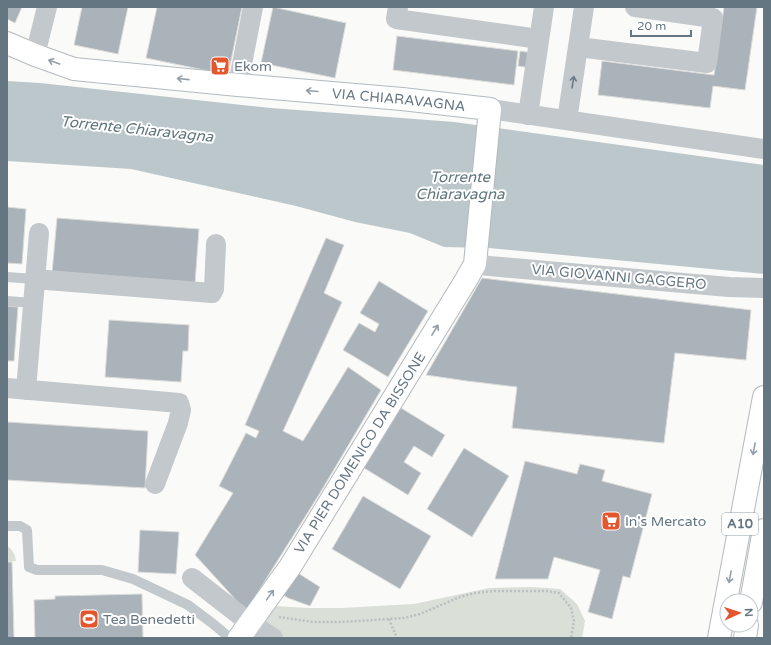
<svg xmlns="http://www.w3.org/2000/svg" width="771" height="645" viewBox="0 0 771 645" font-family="'Varela Round',sans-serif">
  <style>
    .green { fill: #dadfd7 }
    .water { fill: #bbc7cb }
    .building { fill: #aab3b9; stroke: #dcdcda }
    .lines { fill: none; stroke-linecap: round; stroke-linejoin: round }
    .secondary-casing { stroke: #b3babf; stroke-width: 24 }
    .highway-casing { stroke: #b4b9bd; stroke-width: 24 }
    .path { stroke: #bbbfc2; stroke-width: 2.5; stroke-dasharray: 2 2; stroke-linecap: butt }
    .lane { stroke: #c3c8cc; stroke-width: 10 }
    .street { stroke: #c3c8cc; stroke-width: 20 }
    .secondary { stroke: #fff; stroke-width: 22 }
    .highway { stroke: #fff; stroke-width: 22 }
    .oneway { stroke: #939fa8 }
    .oneway2 { stroke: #6a7a87 }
    .labels { text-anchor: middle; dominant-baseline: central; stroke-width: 4; stroke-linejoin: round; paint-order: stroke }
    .shield { fill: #fff; stroke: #939fa8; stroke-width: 1 }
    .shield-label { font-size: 13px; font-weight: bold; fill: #657683 }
    .poi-label { font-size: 14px; fill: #657683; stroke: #fff; text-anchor: start }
    .street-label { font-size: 14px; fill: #657683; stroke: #fff }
    .water-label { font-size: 15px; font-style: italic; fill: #60757c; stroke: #fff }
  </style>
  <rect width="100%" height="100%" fill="#fafaf8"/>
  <path class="green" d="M7 546C13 550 15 554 16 561L7 562Z
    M532 587 560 589 577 604 585 621 582 638H285L263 624 275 606 308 608H341L414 604 489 588Z"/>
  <path class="water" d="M7 81 40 83 271 108 454 122 764 165V274L489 248 444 247 410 233 355 222 296 206 131 169 7 161Z"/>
  <path class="building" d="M7 7H22L15 23 7 19Z
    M82 7H128L118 54 74 45Z
    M157 7H242L228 75 146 58Z
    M273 7 346 23 335 78 261 63Z
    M724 7H757L745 90 713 86 710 108 598 95 602 61 714 75Z
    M397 36 518 51 514 85 393 70Z
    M520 51 533 53 531 68 518 66Z
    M7 207 26 209 22 264 7 263Z
    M57 218 199 229 195 284 52 273Z
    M326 238 344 245 324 293 342 302 283 431 303 441 348 367 381 390 320 493 246 611 195 555 233 493 219 486 246 433 256 438 259 431 245 425Z
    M482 278 751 310 746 360 675 353 664 443 512 428 517 387 467 381 426 375Z
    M379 281 428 311 388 377 343 350 359 323 375 332 379 324 360 313Z
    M7 306 18 307 14 361H7Z
    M109 320 189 325 188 351H183L181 382 105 377Z
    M401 408 445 435 432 457 414 446 404 462 421 473 408 495 364 468Z
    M7 422 148 431 145 488 7 480Z
    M464 448 509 476 472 537 427 509Z
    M525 461 577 474 580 464 605 470 602 481 652 494 630 578 623 576 612 619 588 612 600 570 554 557 548 579H495Z
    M363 496 431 536 400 589 332 549Z
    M140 530 179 532 176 574 138 572Z
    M7 562H12L14 638H7Z
    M290 568 320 587 310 606 288 598 277 591Z
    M142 594 143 638H35L34 600 55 599V596Z"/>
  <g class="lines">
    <defs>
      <g id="secondary">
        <path id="s1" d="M7 43 35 55 74 69 238 85 402 99 490 109 475 264 466 280 290 567 239 638"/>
      </g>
      <path id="highway" d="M751 602 764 530
        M719 638 764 397
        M745 638 747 625"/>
    </defs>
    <use href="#secondary" class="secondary-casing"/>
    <use href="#highway" class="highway-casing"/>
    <path class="path" d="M279 617 313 622H342L404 618 420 614 460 597 475 593 494 591H546L559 593 571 608 574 621 571 638
      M389 619 397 638"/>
    <path class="lane" d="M7 277 34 279
      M7 301 32 303
      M7 526H20L27 530 29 567 37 570H102L133 579 188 605 212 623 230 638"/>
    <path class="street" d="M398 7 396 19 539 39
      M578 47 707 63 713 18 635 7
      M35 55 47 7
      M238 85 253 7
      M490 109 764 149
      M528 115 544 7
      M567 120 584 7
      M475 264 489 266 729 287 764 288
      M34 279 212 293 214 289 216 244
      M7 388 179 403 181 410 178 423 155 484
      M26 390 39 233
      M192 578 250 623 273 638"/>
    <use href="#secondary" class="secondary"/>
    <use href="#highway" class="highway"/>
  </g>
  <defs><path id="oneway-shaft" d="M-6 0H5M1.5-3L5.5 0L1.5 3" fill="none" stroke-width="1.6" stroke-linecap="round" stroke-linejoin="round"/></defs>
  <g class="oneway">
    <use href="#oneway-shaft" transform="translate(54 62) rotate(-160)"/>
    <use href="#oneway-shaft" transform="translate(183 79) rotate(-174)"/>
    <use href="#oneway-shaft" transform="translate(312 91) rotate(-175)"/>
    <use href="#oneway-shaft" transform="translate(435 330) rotate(-58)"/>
    <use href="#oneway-shaft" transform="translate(754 449) rotate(101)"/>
    <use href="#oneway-shaft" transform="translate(730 577) rotate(101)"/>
    <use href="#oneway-shaft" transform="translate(270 595) rotate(-55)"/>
  </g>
  <use class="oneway2" href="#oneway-shaft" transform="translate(573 82) rotate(-81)"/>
  <defs>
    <symbol id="supermarket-square" viewBox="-11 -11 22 22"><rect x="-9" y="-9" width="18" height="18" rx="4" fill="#e4572e" stroke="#fff"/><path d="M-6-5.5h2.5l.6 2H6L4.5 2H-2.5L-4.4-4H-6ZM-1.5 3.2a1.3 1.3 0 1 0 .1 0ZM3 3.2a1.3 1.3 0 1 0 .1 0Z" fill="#fff"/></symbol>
    <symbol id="stadium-square" viewBox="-11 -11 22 22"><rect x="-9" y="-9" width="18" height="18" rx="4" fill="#e4572e" stroke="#fff"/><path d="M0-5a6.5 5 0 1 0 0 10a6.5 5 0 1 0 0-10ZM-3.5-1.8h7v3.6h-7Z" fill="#fff"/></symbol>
  </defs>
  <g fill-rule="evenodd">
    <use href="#supermarket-square" x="209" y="55" width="22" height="22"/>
    <use href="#supermarket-square" x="600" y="510" width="22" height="22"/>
    <use href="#stadium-square" x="78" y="608" width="22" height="22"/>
  </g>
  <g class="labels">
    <rect class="shield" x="722" y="513" width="36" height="22" rx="3"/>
    <g class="shield-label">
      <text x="740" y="524">A10</text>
    </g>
    <g class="poi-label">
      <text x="234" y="66">Ekom</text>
      <text x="625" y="521">In's Mercato</text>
      <text x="103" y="619">Tea Benedetti</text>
    </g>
    <g class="street-label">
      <text stroke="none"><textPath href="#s1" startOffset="398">VIA CHIARAVAGNA</textPath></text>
      <text transform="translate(619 277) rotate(5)">VIA GIOVANNI GAGGERO</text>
      <text transform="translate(360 453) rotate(-58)">VIA PIER DOMENICO DA BISSONE</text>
    </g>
    <g class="water-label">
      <text transform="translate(137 129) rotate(6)">Torrente Chiaravagna</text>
      <text x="460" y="177">Torrente<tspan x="460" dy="17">Chiaravagna</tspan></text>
    </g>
  </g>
  <rect width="771" height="645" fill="none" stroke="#657683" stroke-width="16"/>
  <g transform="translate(739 613) rotate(87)"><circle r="19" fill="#ffffff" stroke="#c1c8cd"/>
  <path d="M0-3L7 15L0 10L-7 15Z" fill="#e4572e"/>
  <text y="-6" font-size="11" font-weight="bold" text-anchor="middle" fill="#657683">N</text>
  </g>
  <path d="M631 30v6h60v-6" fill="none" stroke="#657683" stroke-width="2"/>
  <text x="637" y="30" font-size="12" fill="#657683" stroke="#ffffff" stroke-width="3" paint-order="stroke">20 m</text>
</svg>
